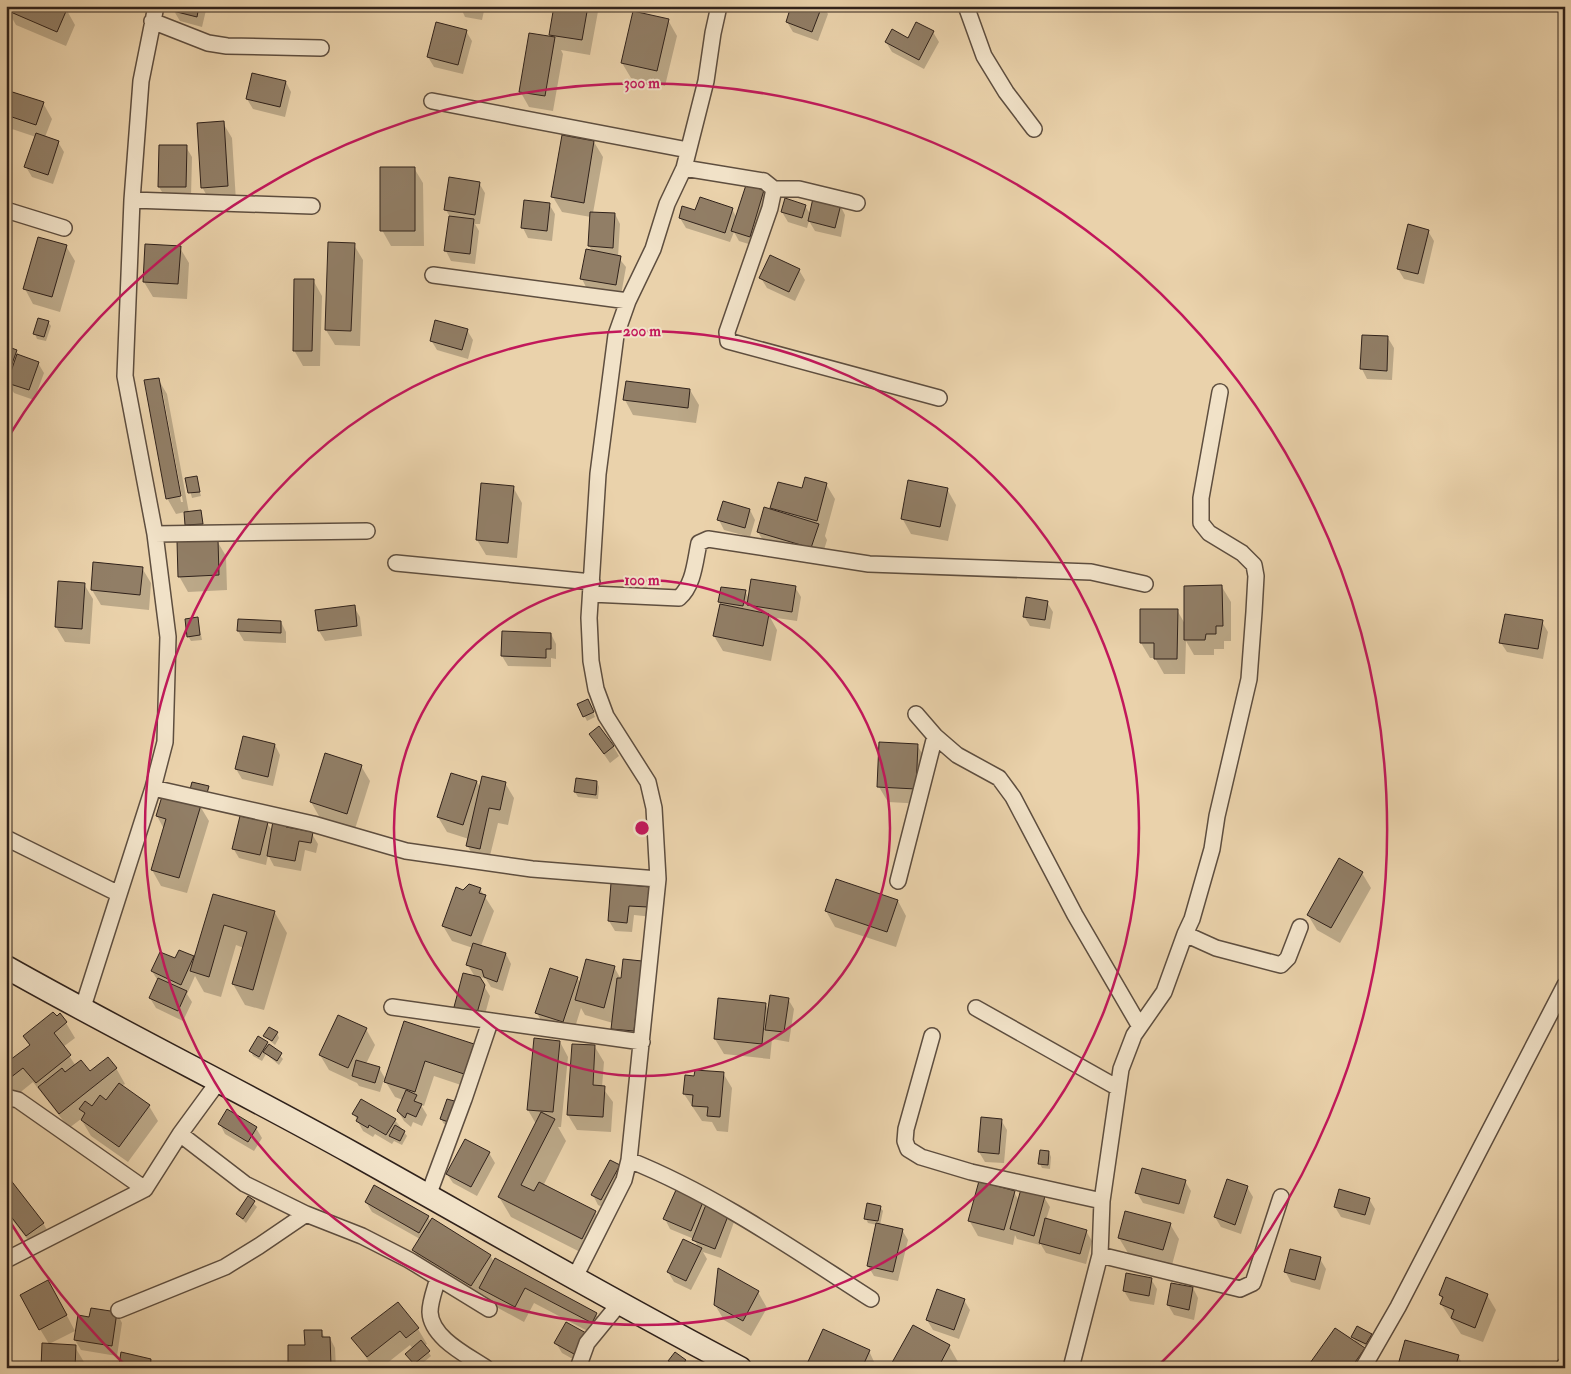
<svg xmlns="http://www.w3.org/2000/svg" width="1571" height="1374" viewBox="0 0 1571 1374" font-family="'IM FELL Double Pica',serif">
  <style>
    .shadow { fill: #0003; fill-rule: evenodd }
    .building { fill: #917e66; stroke: #30221b }
    .lines { fill: none; stroke-linecap: round; stroke-linejoin: round }
    .street-casing { stroke: #5e4e3f; stroke-width: 18 }
    .secondary-casing { stroke: #30221b; stroke-width: 25 }
    .street { stroke: #f1e2c8; stroke-width: 15 }
    .secondary { stroke: #f1e2c8; stroke-width: 22 }
    .ring { fill: none; stroke: #c2185b; stroke-width: 2.5 }
    .centre { fill: #c2185b; stroke: #f1e2c8; stroke-width: 2.5 }
    .ring-label { font-size: 15px; text-anchor: middle; font-weight: bold; fill: #c2185b; stroke: #f1e2c8; stroke-width: 4; stroke-linejoin: round; paint-order: stroke }
  </style>
  <rect width="100%" height="100%" fill="#ead2ab"/>
  <filter id="stains"><feTurbulence type="fractalNoise" baseFrequency=".004" numOctaves="4"/><feColorMatrix values="0 0 0 0 .2 0 0 0 0 .09 0 0 0 0 .02 0 0 0 .5 -.17"/></filter>
  <radialGradient id="worn" r=".72"><stop offset=".6" stop-color="#630" stop-opacity="0"/><stop offset="1" stop-color="#630" stop-opacity=".3"/></radialGradient>
  <path class="shadow" d="M64 6H76L73 11 65 7 75 25 66 46 16 25 7 9 63 8Z
    M176 6H207L202 27 180 21 174 11Z
    M460 6H485L482 20 465 17Z
    M555 6H599L590 55 561 50 563 54 553 111 529 107 520 91 552 38 550 34Z
    M793 6H823L828 14 818 41 793 32 787 22Z
    M668 20 677 36 665 86 631 78 622 63Z
    M466 31 472 41 463 74 434 67 428 57Z
    M933 32 939 42 924 69 892 52 886 42 908 40Z
    M286 82 291 92 285 117 253 109 247 99Z
    M6 91 43 103 52 119 45 137 58 142 64 152 53 184 32 177 26 167 36 137 6 127Z
    M223 123 232 138 236 201 211 203 202 187Z
    M594 142 603 157 593 213 615 214 620 224 618 257 626 267 621 295 587 289 582 279 593 252 589 246 591 217 562 212 553 197Z
    M186 147 192 157 191 197H165L159 187Z
    M414 168 423 183 424 246H391L382 230Z
    M479 183 485 193 480 224H475L479 231 475 264 451 261 446 251 450 217 446 210Z
    M747 186 764 191 769 201 755 246 739 241 734 232 730 242 686 228 680 218 696 212 732 209 737 218Z
    M549 204 555 214 552 241 528 238 523 228Z
    M840 205 845 215 841 237 815 231 809 221 807 228 788 222 782 212 805 206 811 215Z
    M1428 231 1434 241 1424 284 1404 279 1398 269Z
    M354 245 363 260 360 346 335 345 326 330Z
    M66 246 75 261 60 312 33 304 25 289Z
    M180 248 189 263 187 299 153 297 144 282Z
    M799 270 805 280 795 301 767 288 761 278Z
    M313 280 322 296 320 366H303L294 350Z
    M48 322 51 326 46 341 37 339 35 334Z
    M467 330 473 340 468 359 437 350 431 340Z
    M1388 338 1394 348 1392 380 1367 379 1362 369Z
    M6 347 16 351 20 357 38 363 44 373 34 400 14 393 11 388 6 387Z
    M158 379 167 394 189 513 201 512 204 528 189 529 185 512 176 514 167 498ZM161 394H163L183 502H181Z
    M690 390 699 405 696 423 633 415 625 400Z
    M196 478 201 496 192 498 187 479Z
    M826 484 835 499 825 536 827 540 820 563 767 547 758 532 774 511 772 508 803 490Z
    M513 487 522 503 517 558 486 555 477 540Z
    M947 489 956 505 948 541 911 534 902 518Z
    M750 510 755 520 750 537 724 530 719 520Z
    M217 541 226 556 227 590 188 592 179 576Z
    M94 563 142 568 151 583 149 610 101 605 92 590Z
    M84 584 93 599 90 644 65 642 56 627Z
    M795 587 801 597 797 621 770 617 777 630 771 661 723 651 714 636 720 602 745 591 749 599Z
    M1222 587 1231 602V641H1224V649H1214V655H1194L1186 641 1185 674H1164L1155 658H1150L1141 643 1177 610 1185 624Z
    M1047 602 1053 612 1050 629 1030 626 1024 616Z
    M354 607 360 617 362 636 325 641 319 631Z
    M198 619 202 640 191 641 188 636Z
    M281 622 286 632V643L244 641 238 631Z
    M1542 622 1548 632 1543 659 1507 652 1501 643Z
    M551 634 556 644V659L551 658V667L508 666 502 656Z
    M579 705H590L595 717 587 721Z
    M590 734 613 746 619 756 610 763Z
    M275 745 280 755 273 786 242 779 236 769Z
    M917 745 926 760 924 804 888 802 879 787Z
    M326 755 361 766 370 781 355 829 320 818 311 802Z
    M452 774 477 782 481 789 505 783 514 798 508 825 498 823 488 864 476 861 467 845 469 839 447 832 438 817Z
    M597 782 599 787 598 799 578 797 575 792Z
    M200 806 209 821 187 893 161 886 152 870 164 829 157 816Z
    M267 823 273 832 286 825 289 829 312 834 318 844 316 853 305 850 301 871 274 866 268 855 266 865 239 858 233 848Z
    M1362 873 1371 888 1340 943 1317 930 1308 915Z
    M649 888 653 917 634 915 632 932 615 931 609 921Z
    M480 889 494 911 481 946 506 954 511 964 503 991 491 987 486 979 478 976 490 996 483 1022 461 1017 455 1007 475 977 468 965 473 948 452 941 443 926 464 892Z
    M214 895 275 913 287 933 264 1010 245 1005 233 984 244 948 236 945 221 997 204 992 195 976 187 994 192 1002 183 1021 156 1008 150 998 158 981 152 971 176 960 193 957 195 960Z
    M898 901 906 916 896 947 835 927 826 911Z
    M641 962 650 978 643 1046 621 1044 612 1029 613 1023 585 1015 581 1008 572 1037 545 1028 537 1013 577 978 581 984 614 967 622 981Z
    M788 999 794 1009 789 1042 772 1039 770 1059 724 1054 715 1039 765 1004 769 1010Z
    M66 1023 75 1038 63 1047 76 1066 90 1073 116 1068 125 1084 121 1086 149 1106 158 1121 128 1162 91 1136 81 1119 69 1128 33 1082 12 1099 6 1092V1065L30 1046 24 1036Z
    M405 1023 473 1045 482 1061 473 1089 434 1076 424 1106 421 1105 427 1115 422 1126 413 1122 411 1127 404 1121 398 1111 403 1100 395 1097 384 1079 380 1092 359 1086 357 1083 329 1070 320 1055 366 1029 375 1045 366 1064 379 1068 386 1080Z
    M277 1033 279 1038 275 1045 265 1036Z
    M267 1042 283 1059 279 1065 266 1054 262 1061 253 1056 251 1051Z
    M560 1042 568 1057 561 1127H558L566 1141 543 1186 595 1212 607 1233 594 1259 511 1217 499 1197 536 1124 528 1110Z
    M595 1047 604 1062 602 1087 613 1102 611 1132 577 1130 568 1115Z
    M723 1073 732 1088 728 1132 717 1131 712 1122 702 1121 684 1094 696 1078Z
    M448 1100 453 1127 444 1124 441 1119Z
    M228 1111 256 1128 262 1138 254 1151 225 1134 220 1124Z
    M354 1114 395 1120 407 1136 402 1145 394 1141 392 1144 375 1134 373 1137 363 1131Z
    M1001 1120 1007 1130 1004 1163 985 1162 979 1152Z
    M465 1140 489 1153 495 1163 477 1196 453 1183 447 1174Z
    M1049 1152 1051 1157 1050 1169 1042 1168 1040 1164Z
    M619 1166 624 1176 607 1209 598 1205 593 1195Z
    M6 1176 43 1223 52 1238 36 1250 6 1212Z
    M1185 1181 1191 1191 1184 1214 1143 1203 1137 1193Z
    M1247 1187 1253 1197 1241 1234 1221 1227 1215 1217Z
    M1014 1192 1019 1201 1044 1197 1050 1207 1046 1220 1086 1231 1092 1241 1086 1264 1046 1253 1040 1243V1245L1017 1239 1015 1235 1013 1245 978 1236 969 1220Z
    M248 1198 257 1207 246 1223 237 1214Z
    M1369 1199 1375 1209 1370 1225 1341 1217 1335 1207Z
    M366 1202 428 1217 431 1222 490 1255 494 1262 596 1314 605 1329 601 1338 534 1303 524 1322 489 1303 484 1295 480 1301 423 1265 414 1250 420 1239 372 1212Z
    M702 1203 706 1209 729 1212 734 1222 721 1258 703 1252 707 1259 691 1290 674 1282 668 1272 698 1247 694 1239 670 1229 665 1219Z
    M880 1207 883 1211 880 1225 902 1230 908 1240 898 1281 874 1276 868 1266 877 1225 868 1223 866 1219Z
    M1170 1224 1179 1239 1172 1265 1128 1253 1119 1238Z
    M1320 1259 1326 1269 1320 1290 1291 1282 1285 1271Z
    M719 1270 758 1292 767 1308 751 1336 724 1320 715 1305Z
    M1151 1279 1157 1289 1154 1305 1130 1301 1124 1291Z
    M1193 1288 1198 1298 1194 1320 1174 1315 1168 1305Z
    M1440 1295H1487L1496 1310 1483 1342 1461 1334 1441 1304 1443 1300Z
    M57 1297 75 1331 49 1344 40 1329Z
    M964 1300 970 1310 959 1339 933 1330 927 1320Z
    M398 1303 418 1329 427 1344 424 1346 431 1356 417 1368 406 1354 413 1349 410 1345 381 1368H373L353 1338Z
    M117 1313 122 1323 117 1356 81 1350 75 1340Z
    M321 1331 325 1338H330L335 1348 336 1368H291L289 1365Z
    M585 1334 580 1363 562 1353 556 1343Z
    M1371 1335 1374 1339 1369 1348 1356 1342 1353 1337Z
    M949 1346 958 1362 954 1368H891Z
    M75 1347 84 1362V1368H42Z
    M1364 1349 1373 1365 1371 1368H1314L1311 1363Z
    M869 1351 877 1368H809L808 1366Z
    M1458 1356 1465 1368H1401L1399 1365Z
    M151 1360 155 1368H123L121 1364Z
    M669 1361H685L687 1365 686 1368H675Z"/>
  <path class="building" d="M7 6H62L67 9 57 32 6 10Z
    M174 6H199L197 17 173 11Z
    M458 6H478L477 11Z
    M554 6H588L582 40 549 35Z
    M791 6H822L812 32 786 22Z
    M633 11 669 19 657 71 621 63Z
    M436 22 467 30 458 65 427 57Z
    M916 22 934 31 919 60 885 42 892 29 908 38Z
    M529 33 555 37 545 96 519 92Z
    M252 73 286 81 280 107 246 99Z
    M6 90 44 102 36 125 6 115Z
    M224 121 228 186 201 188 197 123Z
    M36 133 59 141 48 175 24 167Z
    M562 135 594 141 584 203 551 197Z
    M159 145H187L186 187H158Z
    M380 167H415V231H380Z
    M449 177 480 182 475 215 444 210Z
    M746 185 764 190 750 237 731 231Z
    M700 197 733 208 725 233 679 218 682 206 695 210Z
    M785 198 806 205 802 218 781 212Z
    M813 198 841 204 835 228 808 221Z
    M524 200 550 203 547 231 521 228Z
    M590 212 615 213 613 248 588 246Z
    M449 216 474 219 470 254 444 251Z
    M1408 224 1429 230 1418 274 1397 269Z
    M38 237 67 245 52 297 23 289Z
    M328 242 355 243 351 331 325 330Z
    M145 244 181 246 178 284 143 282Z
    M586 249 621 256 616 285 580 279Z
    M770 255 800 269 789 292 759 278Z
    M294 279H314L312 351H293Z
    M38 318 49 321 44 337 33 334Z
    M435 320 468 329 462 350 430 341Z
    M1362 335 1388 336 1387 371 1360 369Z
    M6 346 17 350 8 375H6Z
    M17 354 39 362 29 390 7 383Z
    M159 378 181 496 166 499 144 380Z
    M626 381 690 389 688 408 623 400Z
    M197 476 200 492 188 493 185 478Z
    M805 477 827 483 817 521 770 508 778 482 802 488Z
    M908 480 948 488 940 527 901 519Z
    M481 483 514 486 508 543 476 540Z
    M723 501 750 509 745 528 717 520Z
    M764 507 819 524 811 548 757 532Z
    M201 510 203 524 185 525 184 512Z
    M218 540 219 575 178 577 177 541Z
    M93 562 143 567 140 595 91 590Z
    M751 579 796 586 792 612 747 605Z
    M58 581 85 583 82 629 55 627Z
    M1222 585 1223 626H1216V634H1206L1205 640H1184V586Z
    M721 587 746 590 743 606 718 602Z
    M1026 597 1048 601 1045 620 1023 617Z
    M720 604 769 614 763 646 713 636Z
    M355 605 357 626 318 631 315 610Z
    M1140 609H1178L1177 659H1154V643H1140Z
    M1505 614 1543 620 1538 649 1499 643Z
    M198 617 200 635 187 637 185 619Z
    M238 619 281 621V633L237 631Z
    M502 631 551 633V649H546V658L501 656Z
    M588 699 594 712 583 717 577 704Z
    M599 726 614 746 604 754 589 734Z
    M243 736 275 744 268 777 235 769Z
    M879 742 918 744 916 789 877 787Z
    M325 753 362 765 347 814 310 802Z
    M451 773 477 781 463 825 437 817Z
    M482 776 506 782 500 810 489 808 480 849 466 846Z
    M576 778 597 781 596 795 574 792Z
    M192 782 209 786 206 797 189 793Z
    M163 793 201 805 179 878 151 870 166 819 156 816Z
    M240 816 268 822 260 855 232 849Z
    M273 821 287 824 286 827 313 832 311 843 299 841 295 861 267 856Z
    M1339 858 1363 872 1331 928 1307 915Z
    M836 879 898 900 887 932 825 911Z
    M611 883 650 887 648 907 629 906 627 923 608 921Z
    M469 884 481 888 479 893 486 895 471 936 442 926 456 887 463 890Z
    M213 894 275 911 253 990 232 984 247 932 224 925 209 977 190 971Z
    M473 943 506 953 497 982 484 977 482 970 466 965Z
    M179 950 194 956 181 985 151 971 160 952 175 958Z
    M586 959 615 966 604 1008 575 1000Z
    M623 959 642 961 634 1031 611 1029 617 978H621Z
    M550 968 578 977 563 1022 535 1013Z
    M463 973 480 977 485 985 477 1013 454 1007Z
    M158 978 187 991 178 1011 149 998Z
    M770 995 789 998 784 1032 765 1030Z
    M718 998 766 1003 762 1044 714 1039Z
    M53 1012 57 1016 60 1013 67 1022 54 1033 71 1055 36 1083 23 1068 6 1081V1063L30 1045 23 1036Z
    M338 1015 367 1028 348 1068 319 1055Z
    M404 1021 474 1044 464 1074 425 1061 415 1092 384 1082Z
    M269 1027 278 1032 272 1041 263 1036Z
    M258 1036 268 1042 259 1057 249 1051Z
    M534 1038 560 1041 553 1112 527 1110Z
    M269 1044 282 1053 277 1061 263 1052Z
    M572 1044 595 1045 593 1085 605 1086 603 1117 567 1115Z
    M108 1057 117 1068 59 1114 38 1087 62 1068 65 1072 81 1060 90 1071Z
    M356 1060 380 1067 375 1083 352 1076Z
    M695 1070 724 1072 720 1117 707 1116 708 1107 692 1106 693 1095 683 1094 685 1075 694 1076Z
    M119 1083 150 1105 119 1147 81 1120 85 1113 79 1109 85 1101 92 1106 100 1095 106 1100Z
    M406 1090 417 1095 414 1101 422 1104 416 1117 407 1113 405 1118 397 1111Z
    M361 1099 396 1119 386 1135 369 1125 368 1128 356 1121 358 1117 352 1114Z
    M447 1099 458 1102 451 1123 440 1119Z
    M227 1109 257 1127 248 1142 218 1124Z
    M541 1112 555 1119 521 1185 534 1191 539 1182 596 1211 582 1239 498 1197Z
    M981 1117 1002 1119 999 1154 978 1152Z
    M395 1125 405 1131 400 1141 389 1136Z
    M465 1139 490 1152 471 1187 446 1174Z
    M1040 1150 1049 1151 1048 1165 1038 1164Z
    M610 1160 620 1165 601 1200 591 1195Z
    M1142 1168 1186 1180 1179 1204 1135 1193Z
    M6 1174 44 1223 26 1236 6 1210Z
    M1227 1179 1248 1186 1235 1225 1214 1217Z
    M979 1181 1015 1191 1004 1230 968 1221Z
    M374 1185 429 1216 419 1233 365 1202Z
    M1021 1189 1045 1196 1034 1236 1010 1229Z
    M1339 1189 1370 1198 1365 1215 1334 1207Z
    M676 1190 703 1202 691 1231 663 1219Z
    M248 1196 255 1201 243 1219 236 1214Z
    M707 1202 730 1211 715 1249 692 1240Z
    M867 1203 881 1206 878 1221 864 1219Z
    M1125 1211 1171 1223 1163 1250 1118 1238Z
    M432 1218 491 1255 471 1286 412 1250Z
    M1045 1218 1087 1230 1080 1254 1039 1243Z
    M876 1223 903 1229 893 1272 867 1266Z
    M683 1239 702 1248 686 1281 667 1272Z
    M1290 1249 1321 1257 1315 1280 1284 1272Z
    M495 1258 597 1313 592 1323 525 1288 515 1307 479 1288Z
    M718 1268 759 1291 743 1321 714 1305Z
    M1126 1273 1152 1278 1149 1296 1123 1291Z
    M1446 1277 1488 1294 1475 1328 1451 1318 1454 1310 1440 1304 1443 1297 1439 1295Z
    M48 1280 67 1315 39 1330 20 1295Z
    M1171 1283 1193 1287 1189 1310 1167 1305Z
    M937 1289 965 1299 954 1330 926 1320Z
    M398 1302 419 1328 406 1338 400 1331 367 1357 351 1338Z
    M91 1308 117 1312 112 1346 74 1340 78 1315 89 1317Z
    M566 1322 586 1333 574 1354 554 1343Z
    M913 1325 950 1345 938 1368H889Z
    M1357 1326 1372 1334 1366 1344 1351 1337Z
    M1335 1328 1365 1348 1351 1368H1336L1331 1364 1328 1368H1316L1310 1363Z
    M823 1329 870 1350 862 1368H810L806 1366Z
    M304 1330H322V1337H330L331 1365H288V1345H305Z
    M421 1340 430 1351 414 1364 405 1354Z
    M1405 1340 1459 1355 1455 1368H1440L1437 1365 1436 1368H1406L1398 1365Z
    M42 1343 76 1345 75 1368H41Z
    M121 1352 151 1359 150 1368H125L126 1365H119Z
    M675 1352 686 1360 680 1368 668 1361Z
    M463 1361 469 1368H447L454 1363 455 1368Z"/>
  <g class="lines">
    <defs>
      <path id="street" d="M966 6 984 56 1006 92 1034 129
        M152 21 208 43 227 46 321 48
        M432 101 688 150
        M684 168 764 181 774 189 770 208 727 332 728 341 939 398
        M774 189H799L857 203
        M132 200 312 206
        M6 210 64 228
        M433 275 628 301
        M155 534 367 531
        M396 563 592 582
        M591 594 679 598C694 585 695 561 699 543L708 539 869 564 1091 572 1145 584
        M916 714 935 736 957 755 999 778 1013 797 1075 915 1139 1025
        M153 788 313 824 406 851 532 869 658 879
        M6 838 119 894
        M898 881 935 736
        M1185 934 1192 919 1212 849 1217 816 1249 679 1254 612 1256 576 1254 565 1242 553 1209 533 1201 523V498L1220 392
        M392 1007 642 1042
        M976 1008 1118 1088
        M82 1010 153 788 165 742 168 637 155 534 125 376 132 200 141 81 156 6
        M932 1036 906 1129 905 1141 908 1149 921 1157 971 1172 1102 1201
        M6 1097 18 1100 145 1189
        M180 1134 245 1184 306 1214 362 1236 409 1260 489 1309
        M629 1160C716 1195 793 1249 871 1299
        M428 1196 464 1099 490 1022
        M1100 1255 1240 1289 1253 1283 1281 1197
        M6 1260 145 1189 180 1134 218 1082
        M575 1277 624 1180 629 1160 658 879 654 808 648 782 606 716 596 689 591 661 589 618 598 474 616 335 628 301 653 249 667 204 684 168 706 81 713 33 719 6
        M438 1278C435 1289 430 1301 430 1312 431 1338 467 1355 486 1368
        M119 1310 225 1267 259 1246 306 1214
        M578 1368 587 1343 619 1304
        M1071 1368 1100 1255 1102 1201 1121 1069 1134 1035 1164 992 1185 934 1216 948 1281 965 1288 958 1300 927
        M1363 1368 1398 1307 1565 985
        M1563 1368 1565 1365"/>
      <path id="secondary" d="M6 967C121 1032 239 1090 354 1154 483 1226 610 1300 740 1368"/>
    </defs>
    <use href="#street" class="street-casing"/>
    <use href="#secondary" class="secondary-casing"/>
    <use href="#street" class="street"/>
    <use href="#secondary" class="secondary"/>
  </g>
  <g class="ring">
    <circle cx="642" cy="828" r="248"/>
    <circle cx="642" cy="828" r="497"/>
    <path d="M124 1364A745 745 0 0 1 7 1217M7 439A745 745 0 1 1 1160 1364"/>
  </g>
  <circle cx="642" cy="828" r="8" class="centre"/>
  <g class="ring-label">
    <text x="642" y="88">300 m</text>
    <text x="642" y="336">200 m</text>
    <text x="642" y="585">100 m</text>
  </g>
  <rect width="1571" height="1374" fill="none" stroke="#ead2ab" stroke-width="25"/>
  <rect x="8" y="8" width="1556" height="1359" fill="none" stroke="#30221b" stroke-width="2.5"/>
  <rect x="12" y="12" width="1546" height="1349" fill="none" stroke="#30221b"/>
  <rect width="100%" height="100%" filter="url(#stains)"/>
  <rect width="100%" height="100%" fill="url(#worn)"/>
</svg>
